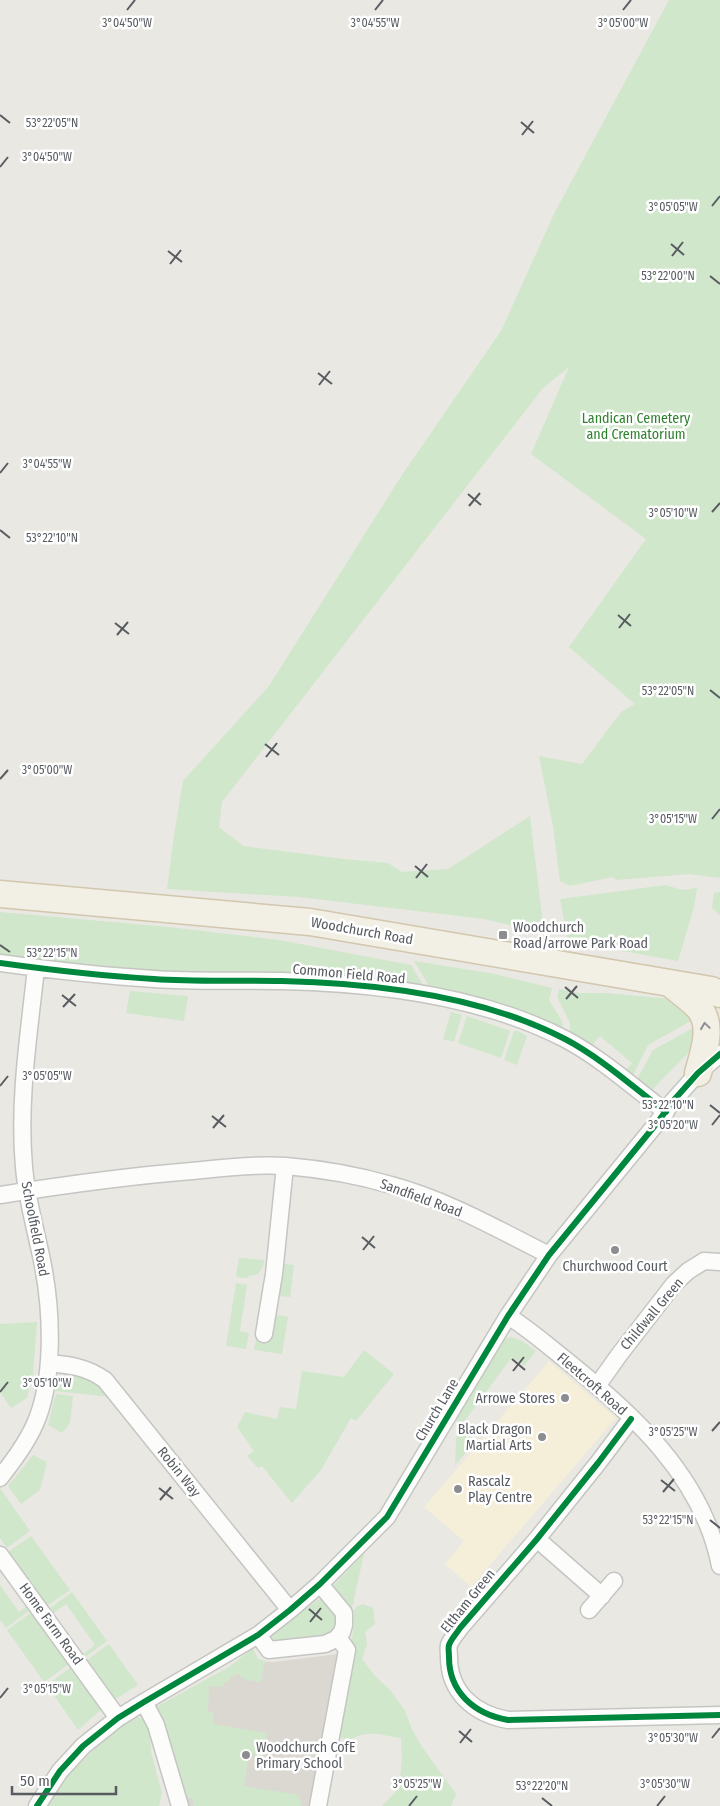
<svg xmlns="http://www.w3.org/2000/svg" width="720" height="1806" viewBox="0 0 720 1806" font-family="'Fira Sans Condensed',sans-serif">
  <style>
    .commercial { fill: #f5eed9 }
    .education { fill: #dbd8d1 }
    .green { fill: #d0e7cb }
    .lines { fill: none; stroke-linecap: round; stroke-linejoin: round }
    .minor-casing { stroke: #c5c5c3; stroke-width: 19 }
    .primary-casing { stroke: #d2c7ae; stroke-width: 29 }
    .minor { stroke: #fcfcfb; stroke-width: 16 }
    .primary { stroke: #f2efe5; stroke-width: 26 }
    .cycleway-casing { stroke: #fff; stroke-width: 9 }
    .cycleway { stroke: #00873e; stroke-width: 6 }
    .oneway { stroke: #8e8f8f }
    .ticks { fill: none; stroke: #585c61; stroke-width: 2 }
    .poi-dot { fill: #8b8d8e; stroke: #fff; stroke-width: 2 }
    .labels { text-anchor: middle; dominant-baseline: central; stroke-width: 5; stroke-linejoin: round; paint-order: stroke }
    .park-label { font-size: 14px; fill: #2e822e; stroke: #fff }
    .poi-label { font-size: 14px; fill: #585c61; stroke: #fff; text-anchor: start }
    .street-label { font-size: 14px; fill: #585c61; stroke: #fff }
    .ticks-label { font-size: 12px; text-anchor: middle; fill: #585c61; stroke: #fff; stroke-width: 5; stroke-linejoin: round; paint-order: stroke }
  </style>
  <rect width="100%" height="100%" fill="#e9e8e2"/>
  <path class="commercial" d="M549 1361 616 1418 471 1587 445 1564 464 1541 424 1507Z"/>
  <path class="education" d="M338 1654 310 1806H186L161 1710 258 1661 273 1662Z"/>
  <path class="green" d="M669 0H720V878L689 874 616 880 613 877 570 886 560 881 553 826 539 756 582 764 621 712 635 704 569 647 646 539 531 454 569 367 543 388 222 802 219 827 243 846 344 859 388 863 402 872 448 869 530 816 544 933 484 919 299 897 167 889 174 835 183 781 269 686 402 475 501 331 554 214Z
    M666 885 682 890 697 888 694 907 678 961 568 941 560 899Z
    M720 892V915L712 908 714 893Z
    M0 912 168 927 279 940 411 965 425 988 160 975 0 959Z
    M414 961 495 974 552 988 549 1000C554 1010 566 1021 562 1032L427 990 428 984Z
    M559 989 580 993H606L669 999 683 1009 691 1021 648 1045 631 1079 623 1073 632 1063 600 1036 589 1049 570 1036V1023L557 997Z
    M130 991 188 996 184 1021 126 1013Z
    M451 1012 462 1015 454 1042 443 1039Z
    M467 1016 510 1031 501 1058 458 1043Z
    M693 1028V1043L687 1054 647 1095 635 1083 653 1050Z
    M514 1031H518L527 1036 517 1065 504 1060Z
    M239 1258 264 1260 263 1267 258 1274 249 1276 248 1278 236 1277Z
    M271 1262 294 1265 290 1297 279 1296 281 1278Z
    M236 1283 247 1285 240 1331 249 1333 246 1349 226 1346Z
    M276 1315 288 1317 282 1354 254 1350 257 1334 273 1336Z
    M37 1322 33 1373 27 1398 11 1408 0 1392V1324Z
    M512 1337 522 1341 536 1351 524 1366 512 1357 460 1427 476 1441 455 1465 457 1418 504 1339Z
    M364 1350 394 1374 356 1421 351 1418 321 1470 292 1503 262 1466 258 1468 247 1456 254 1451 237 1427 245 1412 277 1419 280 1407 296 1409 302 1371 344 1377Z
    M62 1371C82 1376 97 1382 111 1397L55 1391 58 1376Z
    M56 1394 73 1396 70 1423 62 1433 48 1425Z
    M33 1455 47 1462 40 1490 21 1504 8 1486Z
    M0 1488 30 1531 7 1548 0 1538Z
    M31 1536 70 1590 47 1606 8 1552Z
    M364 1553 353 1604 350 1611 331 1588Z
    M0 1585 19 1612 27 1606 30 1610 6 1628 0 1620Z
    M72 1592 107 1641 85 1657 83 1654 95 1645 66 1604 54 1613 50 1608Z
    M323 1596 340 1618 334 1635 273 1646 266 1640Z
    M363 1604 373 1608 375 1624 365 1632 367 1644 362 1659 375 1676 390 1690 404 1709 412 1729 420 1744 456 1794 451 1806H382L399 1788 402 1759 401 1738C391 1737 379 1733 369 1734 351 1734 356 1745 334 1734L352 1640 354 1623V1611L356 1607Z
    M32 1612 69 1664 44 1682 7 1630Z
    M109 1644 138 1685 114 1700 87 1660Z
    M253 1648 258 1659 265 1661 261 1682 246 1680 238 1674 231 1677 227 1683 224 1682 223 1687 209 1686 208 1711 214 1713 213 1724 267 1733 263 1756 249 1754 244 1786 299 1795 302 1806H193V1798H187L156 1707 229 1667Z
    M71 1667 101 1710 78 1730 47 1685Z
    M136 1716 145 1720 150 1728 151 1752 162 1793 159 1806H46L65 1777 100 1744 130 1719Z"/>
  <g class="lines">
    <defs>
      <path id="minor" d="M0 963C51 970 103 976 154 979 196 982 240 980 282 981 374 983 482 996 565 1039 601 1058 633 1087 666 1112
        M0 1195C64 1185 128 1176 192 1171 223 1168 255 1164 286 1166 321 1169 357 1175 391 1185 447 1200 497 1229 549 1255
        M508 1316C529 1329 547 1345 566 1360 633 1414 703 1477 720 1566
        M264 1334 274 1274 285 1166
        M49 1363C70 1365 87 1367 105 1380L290 1610
        M597 1386 619 1355 674 1284 688 1271 704 1261 720 1262
        M631 1419 598 1463 537 1539 460 1628C457 1633 451 1639 449 1645 448 1648 449 1653 449 1657 449 1692 474 1714 508 1720L720 1715
        M0 1478C13 1461 26 1444 35 1424 54 1381 52 1317 44 1271 38 1237 27 1203 24 1167 18 1101 29 1034 36 968
        M537 1539 602 1596
        M0 1555 118 1718
        M589 1610 614 1581
        M258 1635 269 1650 325 1644 336 1639 342 1632 344 1625V1613L320 1584
        M144 1702 156 1725 180 1806
        M37 1806 60 1771 83 1746 118 1718 144 1702 258 1635 290 1610 320 1584 387 1517 508 1316 549 1255 657 1123 673 1101 698 1073 720 1054
        M318 1806 347 1650 338 1637"/>
      <path id="primary" d="M0 894 310 922 711 990 720 994
        M671 984C680 992 691 999 699 1008 714 1026 703 1054 698 1073"/>
    </defs>
    <use href="#minor" class="minor-casing"/>
    <use href="#primary" class="primary-casing"/>
    <use href="#minor" class="minor"/>
    <use href="#primary" class="primary"/>
    <defs>
      <path id="cycleway" d="M0 963C51 970 103 976 154 979 196 982 240 980 282 981 374 983 482 996 565 1039 601 1058 633 1087 666 1112
        M631 1419 598 1463 537 1539 460 1628C457 1633 451 1639 449 1645 448 1648 449 1653 449 1657 449 1692 474 1714 508 1720L720 1715
        M37 1806 60 1771 83 1746 118 1718 144 1702 258 1635 290 1610 320 1584 387 1517 508 1316 549 1255 657 1123 673 1101 698 1073 720 1054"/>
    </defs>
    <use href="#cycleway" class="cycleway-casing"/>
    <use href="#cycleway" class="cycleway"/>
  </g>
  <defs><path id="oneway-chevron" d="M-2-3.5L2.5 0L-2 3.5" fill="none" stroke-width="1.6" stroke-linecap="round" stroke-linejoin="round" transform="scale(1.25)"/></defs>
  <use class="oneway" href="#oneway-chevron" transform="translate(705 1026) rotate(-98)"/>
  <path class="ticks" d="M127 10 135 0M375 10 383 0M623 10 631 0M0 115 10 123M521 122 534 133M522 135 533 121M0 167 8 157M712 206 720 196M671 244 684 255M168 251 182 262M672 256 683 242M170 264 181 250M710 276 720 284M318 373 332 384M319 385 330 371M0 473 8 463M468 494 481 505M469 506 480 493M712 512 720 503M0 530 10 538M618 615 631 626M115 623 129 634M619 628 630 614M117 635 128 622M710 690 720 698M265 744 279 755M266 757 277 743M0 779 8 770M712 819 720 809M415 866 428 877M416 878 427 864M0 945 10 952M565 987 578 998M62 995 76 1006M566 999 577 986M63 1007 75 994M0 1086 8 1076M710 1105 720 1113M212 1116 226 1127M712 1125 720 1115M213 1128 224 1115M362 1237 375 1248M363 1250 374 1236M512 1359 525 1370M513 1371 524 1357M0 1392 8 1382M712 1431 720 1422M661 1480 675 1491M159 1488 173 1499M663 1492 674 1479M160 1500 171 1487M710 1520 720 1528M309 1609 322 1620M310 1622 321 1608M0 1698 8 1688M459 1731 472 1742M712 1738 720 1728M460 1743 471 1729M542 1798 552 1806M409 1806 417 1796M657 1806 665 1796"/>
  <g class="poi-dot">
    <rect x="498" y="930" width="10" height="10" rx="2.5"/>
    <circle cx="615" cy="1250" r="5"/>
    <circle cx="565" cy="1398" r="5"/>
    <circle cx="542" cy="1437" r="5"/>
    <circle cx="458" cy="1489" r="5"/>
    <circle cx="246" cy="1755" r="5"/>
  </g>
  <g class="labels">
    <g class="park-label">
      <text x="636" y="418">Landican Cemetery<tspan x="636" dy="16">and Crematorium</tspan></text>
    </g>
    <g class="poi-label">
      <text x="513" y="927">Woodchurch<tspan x="513" dy="16">Road/arrowe Park Road</tspan></text>
      <text x="615" y="1266" text-anchor="middle">Churchwood Court</text>
      <text x="555" y="1398" text-anchor="end">Arrowe Stores</text>
      <text x="532" y="1429" text-anchor="end">Black Dragon<tspan x="532" dy="16">Martial Arts</tspan></text>
      <text x="468" y="1481">Rascalz<tspan x="468" dy="16">Play Centre</tspan></text>
      <text x="256" y="1747">Woodchurch CofE<tspan x="256" dy="16">Primary School</tspan></text>
    </g>
    <g class="street-label">
      <text transform="translate(362 931) rotate(10)">Woodchurch Road</text>
      <text transform="translate(349 974) rotate(5)">Common Field Road</text>
      <text transform="translate(421 1198) rotate(20)">Sandfield Road</text>
      <text transform="translate(35 1229) rotate(79)">Schoolfield Road</text>
      <text transform="translate(652 1314) rotate(-50)">Childwall Green</text>
      <text transform="translate(592 1384) rotate(41)">Fleetcroft Road</text>
      <text transform="translate(437 1410) rotate(-59)">Church Lane</text>
      <text transform="translate(179 1472) rotate(51)">Robin Way</text>
      <text transform="translate(468 1601) rotate(-51)">Eltham Green</text>
      <text transform="translate(51 1624) rotate(54)">Home Farm Road</text>
    </g>
  </g>
  <g class="ticks-label">
    <text x="127" y="27">3°04'50"W</text>
    <text x="375" y="27">3°04'55"W</text>
    <text x="623" y="27">3°05'00"W</text>
    <text x="52" y="127">53°22'05"N</text>
    <text x="47" y="161">3°04'50"W</text>
    <text x="673" y="211">3°05'05"W</text>
    <text x="668" y="280">53°22'00"N</text>
    <text x="47" y="468">3°04'55"W</text>
    <text x="673" y="517">3°05'10"W</text>
    <text x="52" y="542">53°22'10"N</text>
    <text x="668" y="695">53°22'05"N</text>
    <text x="47" y="774">3°05'00"W</text>
    <text x="673" y="823">3°05'15"W</text>
    <text x="52" y="957">53°22'15"N</text>
    <text x="47" y="1080">3°05'05"W</text>
    <text x="668" y="1109">53°22'10"N</text>
    <text x="673" y="1129">3°05'20"W</text>
    <text x="47" y="1387">3°05'10"W</text>
    <text x="673" y="1436">3°05'25"W</text>
    <text x="668" y="1524">53°22'15"N</text>
    <text x="47" y="1693">3°05'15"W</text>
    <text x="673" y="1742">3°05'30"W</text>
    <text x="417" y="1788">3°05'25"W</text>
    <text x="665" y="1788">3°05'30"W</text>
    <text x="542" y="1790">53°22'20"N</text>
  </g>
  <path d="M12 1786v8h104v-8" fill="none" stroke="#585c61" stroke-width="2.5"/>
  <text x="20" y="1786" font-size="15" fill="#585c61" stroke="#ffffff" stroke-width="4" paint-order="stroke">50 m</text>
</svg>
